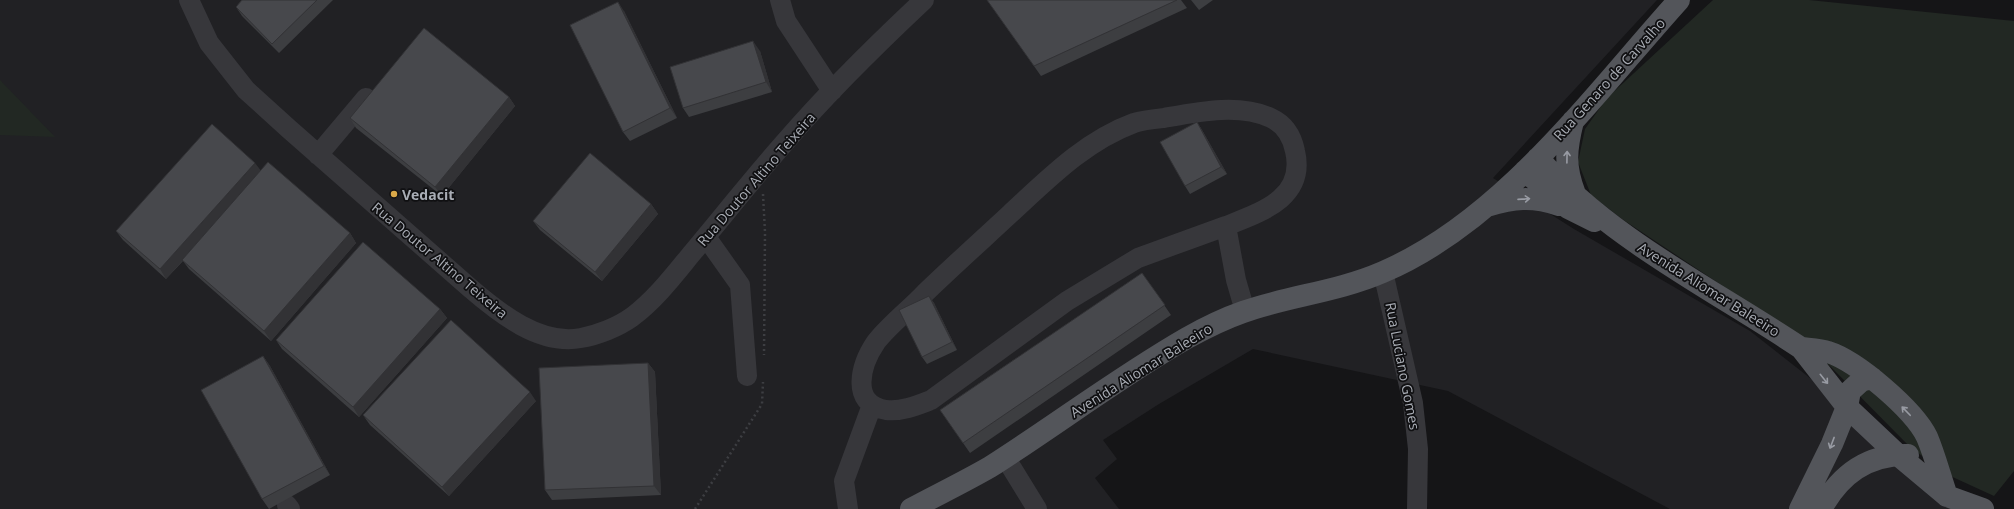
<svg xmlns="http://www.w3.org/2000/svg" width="2014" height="509" viewBox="0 0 2014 509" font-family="'Open Sans',sans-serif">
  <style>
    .built { fill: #212124 }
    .green { fill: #222823 }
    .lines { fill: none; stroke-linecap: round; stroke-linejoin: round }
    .path { stroke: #3d3e42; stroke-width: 2.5; stroke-dasharray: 2 3; stroke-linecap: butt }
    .minor { stroke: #37373b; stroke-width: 20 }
    .major { stroke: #53555a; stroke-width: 22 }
    .wall { fill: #3d3e41 }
    .shaded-wall { fill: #323235 }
    .building { fill: #47484c; stroke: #323235 }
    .oneway { stroke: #989ba3 }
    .poi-dot { fill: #dba949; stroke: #101012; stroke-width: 1.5 }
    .labels { text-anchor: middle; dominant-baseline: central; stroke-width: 3.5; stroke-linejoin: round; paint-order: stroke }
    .street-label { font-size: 14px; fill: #a9adb5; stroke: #101012 }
    .poi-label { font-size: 14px; font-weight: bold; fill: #a9adb5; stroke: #101012; text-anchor: start }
  </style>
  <rect width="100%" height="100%" fill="#151517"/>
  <path class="built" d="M0 0H1657L1493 178 1574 229 1750 331 1847 407 1971 509H1670L1448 391 1253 349 1159 404 1103 440 1117 459 1095 478 1119 509H0Z"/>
  <path class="green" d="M1713 0H1809L2014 21V471L1994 496 1946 474 1909 446 1830 366 1774 320 1622 219 1591 195 1578 162 1585 129 1607 98Z
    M0 80 55 137 0 135Z"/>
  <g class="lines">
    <path class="path" d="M763 194 765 232 764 355
      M695 509 762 404 763 382"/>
    <path class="minor" d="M189 0 209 43 246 90 289 129 470 288C499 313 540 346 581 338 598 335 618 327 632 317 656 299 674 275 693 252 724 215 754 177 786 141 829 91 876 45 924 0
      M780 0 786 21 832 91
      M318 155 366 98
      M1226 226 1138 258 1067 301 931 400C918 405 901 412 886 410 849 404 861 364 876 342 888 326 911 308 925 293 953 266 982 240 1010 214 1048 179 1085 141 1134 123 1143 120 1154 119 1164 118 1197 112 1239 103 1271 118 1284 124 1292 136 1295 151 1306 198 1261 212 1226 226L1236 280 1245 311
      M706 237 740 285 747 376
      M1383 272 1413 403 1418 449 1417 509
      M1005 457 1037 509
      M287 505 290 509
      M848 509 844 481 872 405"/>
    <path class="major" d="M1573 121C1566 149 1564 166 1575 194
      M1538 158C1610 239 1711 288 1801 348 1809 349 1820 349 1828 352 1857 361 1914 410 1927 437 1935 456 1940 476 1947 496
      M1525 171 1568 208 1594 221
      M1487 206C1514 198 1532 196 1559 205
      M1801 348 1847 407 1898 455 1947 496 1983 509
      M911 509C937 495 964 482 990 467 1056 425 1119 377 1187 338 1205 328 1223 319 1243 312 1288 296 1337 292 1383 272 1503 221 1594 94 1679 0
      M1800 509 1832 444 1847 407 1850 391 1861 381 1872 378
      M1821 509C1840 475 1867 454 1908 455"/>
  </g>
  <path class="wall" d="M242 0H333L279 53 242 16 236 7Z
    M987 0H1181L1187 8 1041 76Z
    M1191 0H1213L1199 10Z
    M624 11 677 118 630 141 623 132Z
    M760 51 772 92 689 117 683 108Z
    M509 97 515 106 442 196 356 128 350 118Z
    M1197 122 1202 130 1227 174 1190 194 1185 186Z
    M260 170 350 233 356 243 271 341 189 269 183 261 166 279 123 240 116 231Z
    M651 204 658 214 602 281 540 230 533 221Z
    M1142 273 1171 315 970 453 940 410Z
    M929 296 934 303 957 350 927 364 922 357Z
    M440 309 447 318 359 417 282 349 276 340Z
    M263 356 270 366 330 475 269 509 262 499Z
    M648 363 655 372 661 495 552 500 545 490Z
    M536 401 449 496 370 425 363 415Z"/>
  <path class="shaded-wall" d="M618 2 624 11 677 118 670 108Z
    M753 41 760 51 772 92 766 82Z
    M509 97 515 106 442 196 435 187Z
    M1197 122 1202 130 1227 174 1221 167Z
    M255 163 262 172 166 279 160 269Z
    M651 204 658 214 602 281 595 272Z
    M350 233 356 243 271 341 264 331Z
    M929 296 934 303 957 350 952 342Z
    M440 309 447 318 359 417 353 407Z
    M263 356 270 366 330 475 324 466Z
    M648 363 655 372 661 495 654 486Z
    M530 392 536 401 449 496 442 487Z"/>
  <path class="building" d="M242 0H317L272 44 236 7Z
    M987 0H1177L1034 66Z
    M618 2 670 108 623 132 570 25Z
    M424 28 509 97 435 187 350 118Z
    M753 41 766 82 683 108 670 67Z
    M1197 122 1221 167 1185 186 1160 142Z
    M212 124 255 163 160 269 116 231Z
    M590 153 651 204 595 272 533 221Z
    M268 162 350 233 264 331 182 260Z
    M363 242 440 309 353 407 276 340Z
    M1142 273 1165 305 963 443 940 410Z
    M929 296 952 342 922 357 899 310Z
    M451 320 530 392 442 487 363 415Z
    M263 356 324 466 262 499 201 390Z
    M648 363 654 486 545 490 539 368Z"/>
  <defs><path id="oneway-shaft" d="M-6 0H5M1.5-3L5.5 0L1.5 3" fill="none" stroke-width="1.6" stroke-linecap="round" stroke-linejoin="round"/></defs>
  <g class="oneway">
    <use href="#oneway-shaft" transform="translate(1567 157) rotate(-89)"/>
    <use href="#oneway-shaft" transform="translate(1524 199) rotate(-4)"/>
    <use href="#oneway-shaft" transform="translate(1824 379) rotate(51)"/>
    <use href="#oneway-shaft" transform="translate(1906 411) rotate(-134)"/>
    <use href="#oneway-shaft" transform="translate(1832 443) rotate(111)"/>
  </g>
  <circle class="poi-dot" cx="394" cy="194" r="4"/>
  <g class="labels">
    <g class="street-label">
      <text transform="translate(1609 79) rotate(-48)">Rua Genaro de Carvalho</text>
      <text transform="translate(756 179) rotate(-49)">Rua Doutor Altino Teixeira</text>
      <text transform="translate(440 260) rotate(40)">Rua Doutor Altino Teixeira</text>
      <text transform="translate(1709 289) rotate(32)">Avenida Aliomar Baleeiro</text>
      <text transform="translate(1403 366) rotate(79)">Rua Luciano Gomes</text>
      <text transform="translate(1141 370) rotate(-32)">Avenida Aliomar Baleeiro</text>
    </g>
    <g class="poi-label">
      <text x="402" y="194">Vedacit</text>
    </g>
  </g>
</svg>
